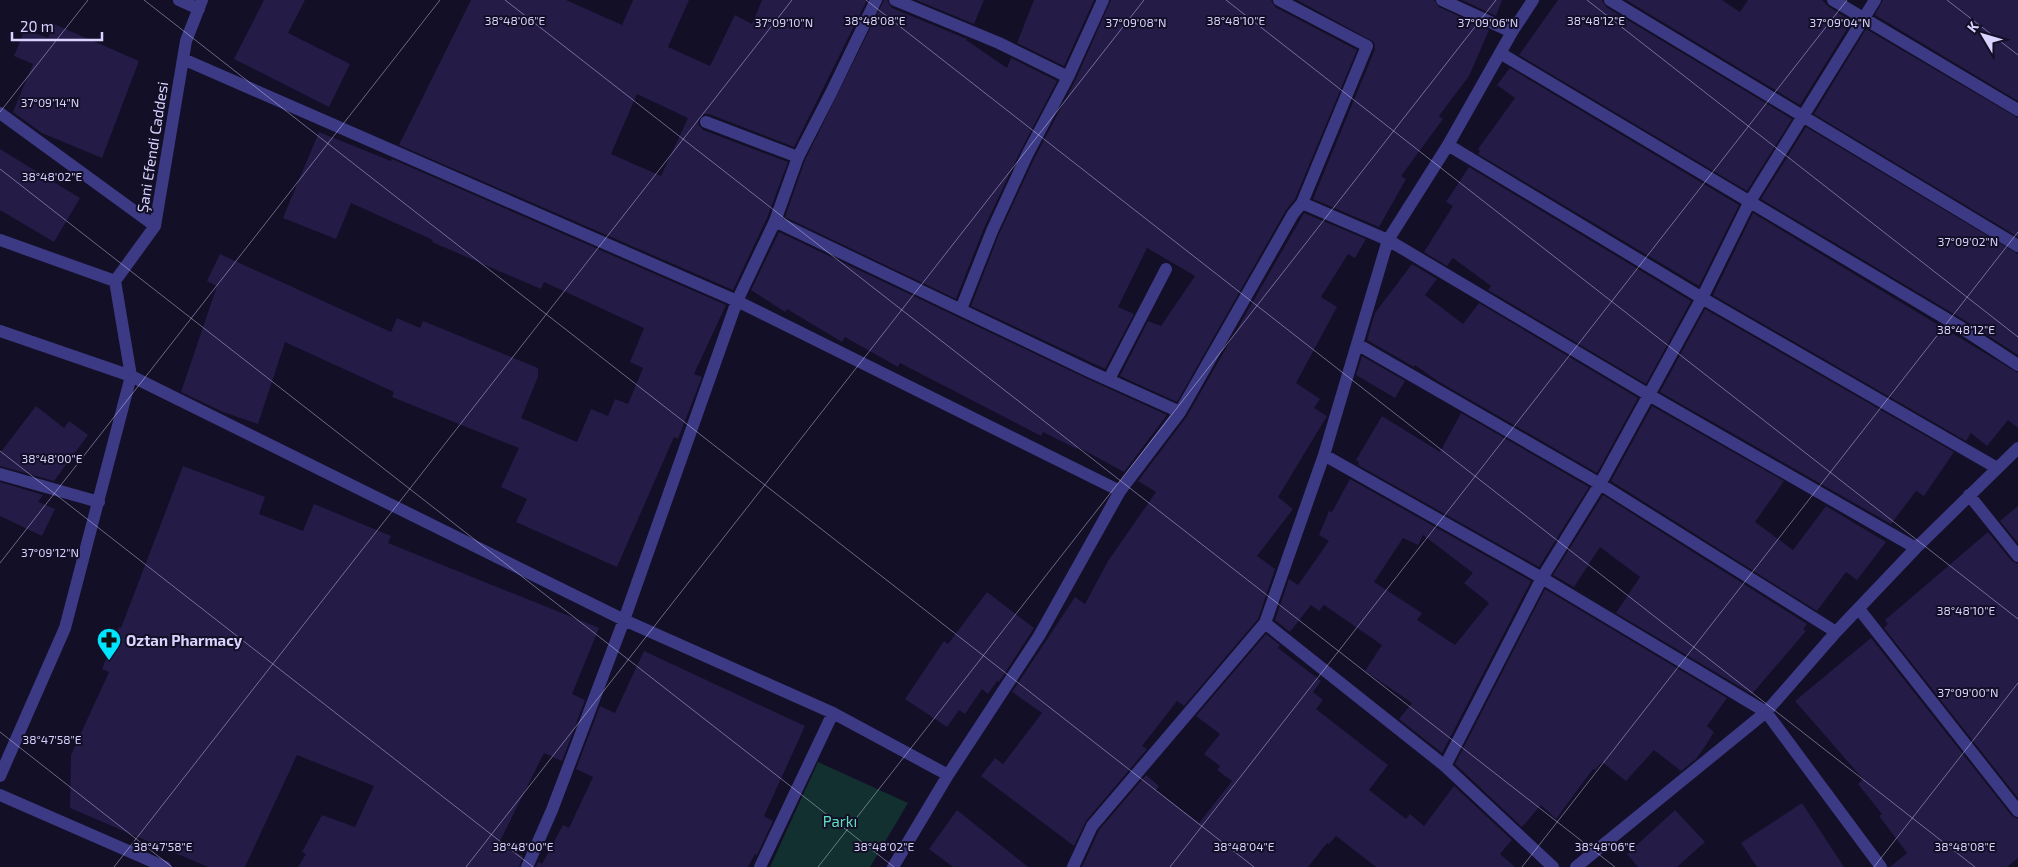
<svg xmlns="http://www.w3.org/2000/svg" width="2018" height="867" viewBox="0 0 2018 867" font-family="'Exo 2',sans-serif">
  <style>
    .green { fill: #12302f }
    .building { fill: #241b47; fill-rule: evenodd }
    .lines { fill: none; stroke-linecap: round; stroke-linejoin: round }
    .service { stroke: #3d3a85; stroke-width: 12 }
    .minor { stroke: #3d3a85; stroke-width: 12 }
    .ticks { fill: none; stroke: #d9d4ff; stroke-width: 1; stroke-opacity: 0.45 }
    .labels { text-anchor: middle; dominant-baseline: central; stroke-width: 4; stroke-linejoin: round; paint-order: stroke }
    .street-label { font-size: 15px; fill: #d9d4ff; stroke: #130f26 }
    .poi-label { font-size: 15px; font-weight: bold; fill: #d9d4ff; stroke: #130f26; text-anchor: start }
    .park-label { font-size: 15px; fill: #5fe0c0; stroke: #130f26 }
    .ticks-label { font-size: 12px; text-anchor: middle; fill: #d9d4ff; stroke: #130f26; stroke-width: 4; stroke-linejoin: round; paint-order: stroke }
  </style>
  <rect width="100%" height="100%" fill="#130f26"/>
  <path class="green" d="M818 762 908 803 870 867H770Z"/>
  <path class="building" d="M264 0H305L288 33 350 64 329 107 234 59Z
    M471 0H566L622 25 633 0H689L668 47 710 66 735 15 752 24 762 0H867L794 147 709 114H704L699 119 698 124 703 130 788 162 767 218 733 290 399 145ZM637 94 688 118 661 176 611 154Z
    M884 0H887L892 8 967 39 966 40 1007 68 1011 58 1057 81 1020 152 984 228 956 299 785 217 805 160Z
    M916 0H984L974 24Z
    M1034 0H1094L1064 66 1017 43Z
    M1111 0H1271L1275 7 1357 50 1295 199 1286 210 1177 402 1120 376 1148 321 1161 326 1195 276 1147 248 1118 307 1134 314 1105 369 971 306 999 234 1034 159 1075 81Z
    M1297 0H1434L1439 7 1489 30 1469 76 1439 116 1443 119 1401 176 1406 179 1379 227 1313 199 1375 49 1374 42Z
    M1462 0H1502L1496 16Z
    M1558 0H1602L1606 7 1792 119 1747 191 1519 55Z
    M1626 0H1722L1740 12 1748 0H1822L1829 7 1852 21 1800 105Z
    M1883 0H2018V101L1875 15Z
    M54 24 139 61 102 158 42 133 13 112 33 64 14 56 25 29 48 38Z
    M1866 29 2018 118V237L1814 114Z
    M1510 68 1739 205 1699 286 1478 154 1480 151 1478 149 1515 98 1497 85Z
    M1806 127 2018 254V355L1964 320 1761 199Z
    M319 132 391 161 392 159 726 305 694 374 702 377 678 439 674 437 617 567 516 522 527 499 501 487 519 448 392 397 394 392 285 342 258 424 223 412 181 392 217 286 207 281 220 254 391 332 397 318 420 328 423 321 538 368V377L521 418 577 442 591 409 608 416 615 399 628 404 643 368 630 362 644 328 544 282 541 289 432 242 433 240 351 203 336 239 283 218Z
    M0 149 80 198 54 242 0 210Z
    M1469 167 1691 301 1646 384 1488 290 1491 286 1453 258 1447 266 1424 252 1453 206 1446 202Z
    M1304 213 1366 239 1355 258 1348 254 1321 297 1337 307 1296 383 1320 399 1314 408 1327 416 1278 497 1293 509 1257 556 1275 569 1258 619 1184 706 1177 701 1142 746 1147 749 1086 821 1074 846 981 776 995 758 1003 764 1042 713 1012 692 1075 597 1085 604 1108 561 1156 492 1138 481 1187 416Z
    M1753 213 2018 373V428L2008 420 1987 446 1971 433 1966 441 1713 295Z
    M779 232 1088 379 1167 415 1124 472 1078 447 1077 449 1043 432 1041 436 900 363 898 367 845 337 842 342 787 309 785 312 751 290Z
    M1412 264 1437 279 1425 295 1463 324 1479 303 1638 398 1597 473 1436 380 1415 365 1414 367 1367 340 1375 313Z
    M1705 309 1954 452 1924 496 1916 491 1891 524 1660 392Z
    M1362 356 1405 381 1395 398 1356 375Z
    M36 406 64 428 69 421 88 435 54 481 0 466V453Z
    M1652 406 1784 481 1755 522 1793 550 1826 506 1886 542 1857 580 1846 572 1817 611 1611 481Z
    M1461 413 1589 487 1539 567 1358 465 1359 462 1356 460 1382 416 1440 452Z
    M183 466 265 497 259 514 303 531 314 504 391 536 388 543 599 628 572 694 585 700 562 761 544 753 498 845 523 856 519 867H298L306 854 302 852 322 815 355 827 374 786 297 755 245 867H208L70 808 71 755 109 672 102 669 119 627 121 628Z
    M1350 479 1531 581 1442 753 1399 719 1412 703 1365 671 1382 645 1324 605 1319 611 1311 605 1290 632 1275 620 1289 579 1298 585 1329 541 1319 535 1329 511 1332 512ZM1423 535 1473 573 1464 583 1489 603 1455 645 1417 620 1422 613 1374 582 1403 538 1418 545Z
    M0 482 43 495 38 502 55 509 42 536 0 516Z
    M1603 495 1807 624 1803 629 1806 631 1752 694 1616 613 1640 577 1600 547 1574 587 1553 575Z
    M2018 506V543L2000 521Z
    M1988 532 2012 561 2018 564V798L1884 628 1888 624 1885 620Z
    M1545 589 1727 698 1707 726 1714 732 1706 745 1696 759 1681 771 1654 750 1626 781 1602 762 1595 770 1593 769 1556 819 1541 805 1522 827 1455 764Z
    M987 592 1034 628 999 682 997 681 988 694 982 689 965 714 959 710 947 727 905 699 944 641 948 644Z
    M1266 634 1280 645 1278 648 1321 681 1313 692 1323 700 1316 709 1388 765 1369 790 1406 819 1410 814 1424 826 1454 786 1512 840 1500 854 1515 867H1376L1336 836 1329 844 1327 843 1308 867H1082L1099 830 1146 775 1159 786 1156 790 1199 823 1232 781 1217 770 1220 766 1204 754 1220 734 1196 716Z
    M1871 638 2012 816 2018 819V858L2007 867H1890L1907 853 1879 816 1882 814 1858 784 1863 779 1795 701Z
    M644 651 805 726 764 816 773 821 757 855 755 854 748 867H536L538 862 542 864 563 825 569 828 593 777 576 769 600 706 615 713Z
    M1802 803 1844 867H1757L1741 843Z
    M957 810 1028 867H953L929 849Z
    M1675 810 1705 842 1677 867H1638L1627 854Z"/>
  <g class="lines">
    <path class="service" d="M706 122 798 157"/>
    <path class="minor" d="M179 0 199 9
      M895 0 999 43 1068 77
      M1442 0 1512 32
      M1610 0 2018 246
      M1833 0 2018 110
      M1500 53 1960 327 2018 365
      M183 59 737 301 1120 491
      M0 113 155 226
      M1448 145 1702 298 1997 468
      M1302 203 1388 240 1649 395 1916 548
      M775 221 1091 372 1180 412
      M0 240 115 281
      M961 309 992 231 1027 155 1068 77 1103 0
      M0 331 131 376 624 620 833 713 948 775 1039 636 1120 491 1180 412 1293 214 1302 203 1367 46 1279 0
      M1357 344 1600 484 1836 632
      M1109 379 1166 269
      M1324 455 1542 578 1766 712 1881 867
      M0 474 99 502
      M1969 495 2018 556
      M1859 609 2018 811
      M1265 623 1445 766 1553 867
      M1445 766 1542 578 1600 484 1702 298 1749 203 1875 0
      M0 776 65 628 131 376 115 281 155 226 186 41 202 0
      M0 795 165 867
      M527 867 552 810 624 620 737 301 775 221 798 157 831 93 876 0
      M760 867 833 713
      M893 867 948 775
      M1073 867 1092 826 1265 623 1324 455 1388 240 1448 145 1512 32 1533 0
      M1576 867 1766 712 1836 632 1916 548 2018 448"/>
  </g>
  <path class="ticks" d="M144 0 1254 867M505 0 1615 867M866 0 1975 867M1226 0 2018 619M1587 0 2018 337M1947 0 2018 55M0 112 88 0M0 169 894 867M0 451 533 867M0 563 440 0M0 732 172 867M114 867 792 0M466 867 1144 0M818 867 1496 0M1170 867 1847 0M1522 867 2018 232M1874 867 2018 683"/>
  <defs>
    <symbol id="pharmacy-pin" viewBox="-11 -11 22 30"><path d="M0 17L-7.5 6A9.5 9.5 0 1 1 7.5 6Z" fill="#00e5ff" stroke="#130f26"/><path d="M-2-6h4v4h4v4h-4v4h-4v-4h-4v-4h4Z" fill="#111"/></symbol>
  </defs>
  <g fill-rule="evenodd">
    <use href="#pharmacy-pin" x="95" y="626" width="28" height="38"/>
  </g>
  <g class="labels">
    <g class="street-label">
      <text transform="translate(152 147) rotate(-81)">Şani Efendi Caddesi</text>
    </g>
    <g class="poi-label">
      <text x="126" y="640">Oztan Pharmacy</text>
    </g>
    <g class="park-label">
      <text x="840" y="821">Parkı</text>
    </g>
  </g>
  <g class="ticks-label">
    <text x="1236" y="25">38°48'10"E</text>
    <text x="515" y="25">38°48'06"E</text>
    <text x="875" y="25">38°48'08"E</text>
    <text x="1596" y="25">38°48'12"E</text>
    <text x="784" y="27">37°09'10"N</text>
    <text x="1136" y="27">37°09'08"N</text>
    <text x="1488" y="27">37°09'06"N</text>
    <text x="1840" y="27">37°09'04"N</text>
    <text x="50" y="107">37°09'14"N</text>
    <text x="52" y="181">38°48'02"E</text>
    <text x="1968" y="246">37°09'02"N</text>
    <text x="1966" y="334">38°48'12"E</text>
    <text x="52" y="463">38°48'00"E</text>
    <text x="50" y="557">37°09'12"N</text>
    <text x="1966" y="615">38°48'10"E</text>
    <text x="1968" y="697">37°09'00"N</text>
    <text x="52" y="744">38°47'58"E</text>
    <text x="163" y="851">38°47'58"E</text>
    <text x="523" y="851">38°48'00"E</text>
    <text x="884" y="851">38°48'02"E</text>
    <text x="1244" y="851">38°48'04"E</text>
    <text x="1605" y="851">38°48'06"E</text>
    <text x="1965" y="851">38°48'08"E</text>
  </g>
  <g transform="translate(1983 35) rotate(308)" stroke="#130f26" stroke-width="4" paint-order="stroke">
  <path d="M0-4L9 19L0 12L-9 19Z" fill="#d9d4ff"/>
  <text y="-8" font-size="14" font-weight="bold" text-anchor="middle" fill="#d9d4ff">K</text>
  </g>
  <path d="M12 32v8h90v-8" fill="none" stroke="#d9d4ff" stroke-width="2.5"/>
  <text x="20" y="32" font-size="15" fill="#d9d4ff" stroke="#130f26" stroke-width="4" paint-order="stroke">20 m</text>
</svg>
